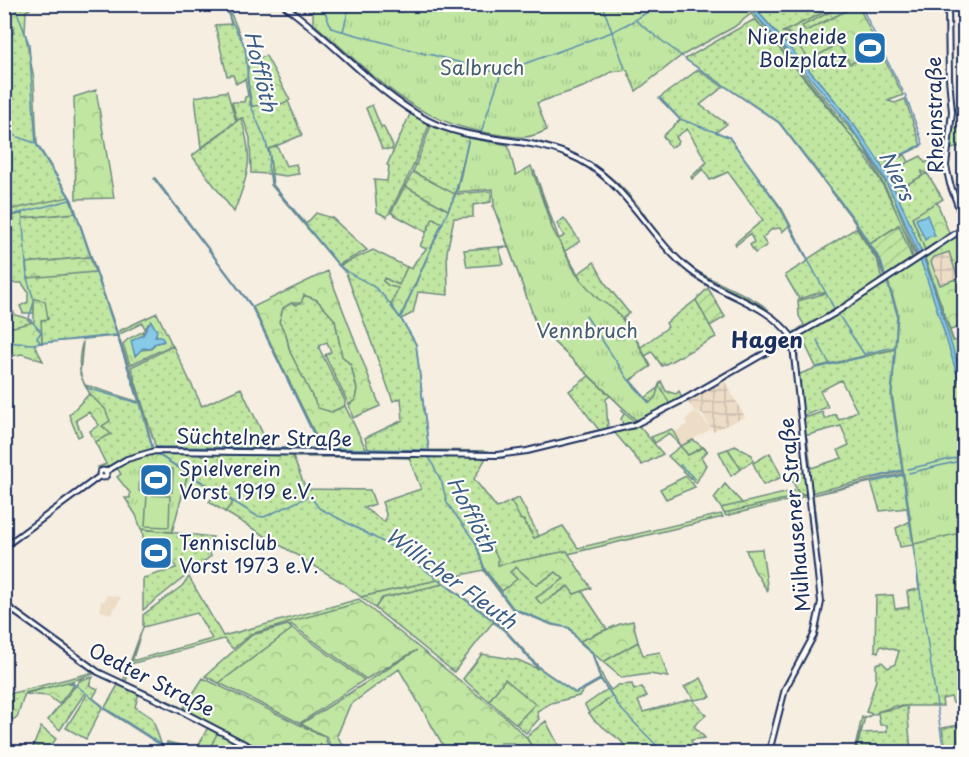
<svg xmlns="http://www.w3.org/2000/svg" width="969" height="757" viewBox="0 0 969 757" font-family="'Playpen Sans',sans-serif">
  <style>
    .built { fill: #edddc7 }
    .industrial { fill: url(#industrial-grid) }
    .grass { fill: url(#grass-dots); stroke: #6e8a80; stroke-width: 1.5; fill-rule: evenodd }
    .forest { fill: url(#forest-crowns); stroke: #6e8a80; stroke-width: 1.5; fill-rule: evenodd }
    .park { fill: url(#park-tufts); stroke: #6e8a80; stroke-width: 1.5 }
    .garden { fill: url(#garden-furrows); stroke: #6e8a80; stroke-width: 1.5 }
    .pitch { fill: #c0e6a1; stroke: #6e8a80; stroke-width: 1.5 }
    .water { fill: #87cae8; stroke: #5c8cb1; stroke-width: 1.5 }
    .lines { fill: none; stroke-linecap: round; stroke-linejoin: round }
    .stream { stroke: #5c8cb1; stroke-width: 1.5 }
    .secondary-casing { stroke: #1b2f5e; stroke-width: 8 }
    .secondary { stroke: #fdfcf7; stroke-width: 4 }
    .labels { text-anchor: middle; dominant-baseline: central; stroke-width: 4.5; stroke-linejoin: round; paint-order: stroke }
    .poi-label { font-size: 20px; fill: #1b2f5e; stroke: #fdfcf7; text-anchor: start }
    .park-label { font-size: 20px; fill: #445d6f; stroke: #fdfcf7 }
    .street-label { font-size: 20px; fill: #1b2f5e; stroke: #fdfcf7 }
    .water-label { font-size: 21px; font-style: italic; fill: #3b5e87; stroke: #fdfcf7 }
    .quarter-label { font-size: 22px; font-weight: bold; fill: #1b2f5e; stroke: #fdfcf7 }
  </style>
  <defs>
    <pattern id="industrial-grid" width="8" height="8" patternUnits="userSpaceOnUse" patternTransform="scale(1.5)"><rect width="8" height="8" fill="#edddc7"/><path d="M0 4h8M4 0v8" fill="none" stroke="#cbbead"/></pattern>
    <pattern id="grass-dots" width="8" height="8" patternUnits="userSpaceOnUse" patternTransform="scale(1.5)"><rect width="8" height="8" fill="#c0e6a1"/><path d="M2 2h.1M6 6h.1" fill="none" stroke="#a4c68d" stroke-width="1.8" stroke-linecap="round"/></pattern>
    <pattern id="forest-crowns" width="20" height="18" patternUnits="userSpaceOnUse" patternTransform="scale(1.5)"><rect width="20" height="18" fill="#c0e6a1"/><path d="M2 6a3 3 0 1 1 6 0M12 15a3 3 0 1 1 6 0" fill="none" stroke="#a4c68d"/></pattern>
    <pattern id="park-tufts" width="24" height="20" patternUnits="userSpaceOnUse" patternTransform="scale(1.5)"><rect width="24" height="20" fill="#c0e6a1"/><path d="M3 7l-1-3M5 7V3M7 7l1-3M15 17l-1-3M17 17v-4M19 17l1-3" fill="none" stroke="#a4c68d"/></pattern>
    <pattern id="garden-furrows" width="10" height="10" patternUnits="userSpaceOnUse" patternTransform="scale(1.5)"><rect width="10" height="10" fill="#c0e6a1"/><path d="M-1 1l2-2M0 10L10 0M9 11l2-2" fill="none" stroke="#a4c68d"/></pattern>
  </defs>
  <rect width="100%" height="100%" fill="#f6eee1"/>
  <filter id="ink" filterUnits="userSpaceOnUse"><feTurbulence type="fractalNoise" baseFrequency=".0167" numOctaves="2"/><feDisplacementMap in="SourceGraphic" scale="12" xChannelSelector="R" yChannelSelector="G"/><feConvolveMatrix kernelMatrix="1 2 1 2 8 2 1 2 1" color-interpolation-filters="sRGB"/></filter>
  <g filter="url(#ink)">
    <path class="built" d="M693 412 700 415 711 429 681 446 674 433 687 424 685 420Z
      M106 595 121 597 112 614 100 611 101 601H105Z"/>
    <path class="industrial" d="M949 252 958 278 939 285 931 262 934 257Z
      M724 380 745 417 713 431 702 414 695 412 687 401Z"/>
    <path class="grass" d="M5 5H28L30 9 26 11 25 32 34 79 37 144 72 200 143 408 153 449 135 454 105 470 98 467 106 464 95 442 110 434 102 426 105 409C82 390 74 370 83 341L80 374 85 385 139 402 117 336 42 343 41 320 48 319 35 299 34 313H23L20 306 28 302V292L22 283H5V218L23 213V218L75 213 40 204 5 212 4 34 14 33 10 16H5ZM89 257 28 278V277L27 263Z
      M226 5C230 10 250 57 249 64 248 79 248 91 252 106L288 101 302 135 269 149 273 185 306 224 316 213 332 218 367 250 338 265 271 185 270 174 251 173 250 138 243 118 237 120 232 102H244L245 97 248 96 245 79 236 84 233 75 227 76 215 25 231 24Z
      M744 5H747L861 142 892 193 928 284 964 397V457L810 493 804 439 807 438 811 468 842 458 838 450 849 445 841 426 804 436 797 375 816 368 942 338 816 367 805 344 798 347 797 372 796 337 885 281 879 262 851 217 779 123 685 59 755 19C816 93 888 164 914 260L887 279 917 260 889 194 869 158ZM899 225 912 258 886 275 870 244ZM841 380 857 411 839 420 835 414 825 419 822 412 805 418V415L828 407 820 391Z
      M752 5H764L763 9 768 5H839L783 32 839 44 850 63 879 49 903 95 888 101 895 103 905 99 921 146 886 163 905 155 909 162 891 171 900 188 927 173 943 199 912 218 925 249 949 233 950 235 922 252 924 255 938 248 925 258 954 342 964 386C941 314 922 238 885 172 851 112 796 57 752 5Z
      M844 5H858L806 31 801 26Z
      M698 70 723 87 700 105 727 124 716 132 729 137 782 209 808 259 856 228 878 262 882 281 796 334 793 333 804 325 799 316 798 301 826 293H818L799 299 785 275 808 261 789 226 782 232 780 228 772 229 762 238 767 245 755 253 750 245 754 242 750 234 736 245 735 243 763 220 728 172 710 180 703 169 692 179 691 177 707 162 687 129 676 137 679 142 671 148 663 136 680 120 659 98Z
      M227 91 236 121 201 148 195 97Z
      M372 105 381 127 383 126 393 146 392 150 382 149 366 108Z
      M411 112 430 123 411 171 387 217 377 212 374 180 387 181 389 166 387 165Z
      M241 118C254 158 249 174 234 212L192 156Z
      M432 123 461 134 491 139 495 155 467 149 455 194 491 191V202L473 205V217L454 218 447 252 448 295 418 292 413 313 401 319 416 344 429 450 488 451 489 454 430 455 506 456 504 458H486L474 479 497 508 511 501 534 538 563 526 578 548 721 514 723 517 568 554 567 551 498 565 497 558 486 538 476 543 484 569 502 591 516 579 509 572 516 567 536 585 556 572 564 579 536 598 541 604 569 586 574 594 582 591 607 629 580 641C599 651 597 675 611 690L618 685 632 684 634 690 642 687 647 696 638 701 643 712 692 699 706 715 694 726 705 738 691 740 695 752H629L621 741 594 720 589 713 612 696 601 680 585 689 579 696 551 703 537 711 539 719 526 733 516 724 534 704 505 679 489 701 463 679 482 654 518 660 538 669 507 633 493 622 454 672 375 608 382 598 442 584 438 580 361 597 343 583 225 512 232 502 156 454 135 457 108 473 135 456 154 452 353 454 356 457H293L306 489 370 490 375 504 364 508 385 522 386 514 382 502 421 489 409 458 358 457 359 455H428L372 452 368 449 365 438 403 420 401 398 393 401 346 273 339 266 373 250 407 267 400 285 385 279 383 281 389 286 399 287 391 306 400 317 442 223 433 219 426 232 391 213 405 186 448 210 455 195 413 172ZM483 570 512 609 552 625 569 628 578 641 592 653 600 679 576 693 540 668 501 625 440 580Z
      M952 127 964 129V145L949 150Z
      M536 141C578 152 612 171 639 207 653 226 666 248 686 263 710 283 750 293 769 310L718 286 684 265 656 235 627 196 604 173 577 157Z
      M534 170 559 239 564 236 557 224 564 218 580 241 565 251 559 242 581 279 578 274 594 262 606 284 629 313 623 318 641 347 668 327 666 323 696 300 716 337 662 366 652 352 645 356 648 361 641 348 651 366 642 371 632 353 625 360 642 372 630 381 645 398 657 389 661 381 666 391 676 394 679 391 683 400 652 417 637 421 537 326 532 314 541 309 551 310 529 302 493 206 500 205 541 300H546L550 308 578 309 588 300 597 298 594 295 586 300 571 277 557 291 533 237 552 228 540 193 552 225ZM601 301 614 310 612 313 630 337 622 344V357L617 350 609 352 582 309ZM586 317 627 379 618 390 575 346 556 322 574 328Z
      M155 178 252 306 154 179Z
      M506 247 499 248 504 264 467 267 464 250 507 246 508 248Z
      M305 295 317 300 335 320 342 356 351 365 357 389 355 400 349 405 325 355 331 352 327 342 320 345 319 348 345 401V406L331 412 318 409 290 352 286 334 279 322 283 308 291 303 297 305Z
      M253 307 322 448 366 449V451H273L272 448H320Z
      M14 312 15 315 26 318 32 323 5 329 4 316Z
      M173 346 202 406 241 388 271 451 156 448 131 367Z
      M589 376 610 396 606 399 608 429 623 425 621 419 624 414 621 409 636 423 568 439 567 438 599 430 569 391Z
      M638 425 663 454 642 465 614 432Z
      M681 446 688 455 703 447 707 452 701 457 706 465 696 483 668 456Z
      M735 446 752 455 753 461 741 469 728 449Z
      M770 453 782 477 763 485 753 463Z
      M964 459V752H946L942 728 959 725V722L963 721 961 701 953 703 951 697 942 699 943 706H895L877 712 907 706 911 752H856L862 727 854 752 862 717 864 719 873 714 866 712 876 680V664L882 662 888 668 895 664 899 651 881 646 878 652 875 651 876 596 893 595 895 609 909 607 907 591 919 589 913 545 900 547 896 528 909 522 907 508 880 511 871 482 813 495 817 528 814 529 811 495ZM878 713 880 725H887V732L861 733 865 717Z
      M806 472 807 496 726 516 724 513 807 494H799L790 476Z
      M686 476 695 487 666 499 660 489Z
      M725 484 743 504 721 508 714 498Z
      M142 529 213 537 206 544 211 556 143 610V578L176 568 168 546 144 545Z
      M189 577 223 636 359 599 362 602 251 634 233 649 224 639 130 664 126 682 175 704 178 706 176 707 125 683 124 679 143 627V615L182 586ZM197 613 212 639 132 661 143 627Z
      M288 625 293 629 219 683 205 676 252 635Z
      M638 642 643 655 660 652 668 677 650 674 622 678 603 662Z
      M94 672 96 673 72 681 74 685 70 682 25 693 17 718 11 720 5 695Z
      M93 677 89 685 98 689 93 698 103 706 86 739 66 728 86 696 84 694 60 730 48 720 80 680Z
      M701 678 711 697 695 700 684 687Z
      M118 685 139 693 135 707 152 718 162 746 104 709Z
      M546 721 562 752H535L526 737Z
      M208 727 258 752 218 732 210 752H187L166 748 167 742 197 749Z"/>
    <path class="forest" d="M839 5H844L802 26 806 31 858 5 879 49 850 64 838 44 810 60 788 33 783 32Z
      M266 56 290 100 281 104 252 106 247 78 249 60Z
      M96 90 114 198 76 199 74 97Z
      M277 146 286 166 296 164 299 174 286 176 272 174 269 149Z
      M413 172 455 194 448 210 405 186Z
      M69 197 75 213 23 218 22 213 5 218V212L13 209Z
      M937 202 949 233 925 250 912 217Z
      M433 218 442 223 400 318 391 306 398 288 389 286 383 281 384 278 399 285 407 267 412 269 415 262 426 249 420 246Z
      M960 234 964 243V294L960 296 964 311V326L950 330 925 258ZM949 252 958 278 940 285 931 262 934 257Z
      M90 257 95 272 28 278 26 263Z
      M328 271 380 406 353 418 349 405 355 400 357 389 351 365 342 356 335 320 317 300 304 295 301 303H291L283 308 279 322 286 335 290 352 318 408 331 412 345 406 366 449 322 448 253 307Z
      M34 299 45 301 48 319 41 320 42 343 34 344 43 361 22 354 5 357V329L34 322Z
      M157 313 172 345 130 365 123 344 128 339 146 330 142 323 120 334 119 331ZM148 324 162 342H156L151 349 140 350 141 337Z
      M89 394 105 409 110 421 102 426 111 434 95 442 90 431 99 425 89 412 76 420 82 435 78 437 69 415Z
      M672 429 681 446 693 440 708 451 703 447 688 455 669 433 655 443 651 437Z
      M728 449 741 469 731 476 719 452Z
      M797 490 799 494H807L724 513 721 508Z
      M519 498 539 536 534 538 524 520H521L511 501Z
      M486 538 498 558V565L567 551 591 588 574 594 568 586 541 604 536 598 564 579 556 572 536 585 516 567 510 572 517 579 502 591 484 569 476 543Z
      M762 549 768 592 754 570 746 550Z
      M438 580 443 584 382 598 375 608 361 597Z
      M362 602 504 716 526 737 535 752H516L514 743H500L496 752H447L399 669 350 705 337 736 348 752H332L327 737 301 724 417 650 366 679 288 622Z
      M633 621 638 642 603 662 580 641 620 624Z
      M288 625 364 680 300 723 219 683 292 629Z
      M203 678 325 737 330 752H263L183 709Z
      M505 679 535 704 516 724 489 701Z
      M67 682 74 685 59 704 48 696 25 694Z
      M608 689 612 696 589 713 585 705Z
      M41 727 56 739 48 750 37 747 35 752H31Z
      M218 732 256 752H208Z"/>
    <path class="park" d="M313 4 762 5 734 27 681 56 636 91 627 70 611 72 586 86 537 103 547 130C524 141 518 137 494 134 410 122 374 74 313 23Z
      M469 138 508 145 516 175 531 166 552 228 576 274 597 298 615 310 632 332 650 367 630 380 650 403 656 396 659 385 669 403 668 405 637 421 537 326 494 206 493 189 457 192Z
      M921 156 925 163 930 160 935 169 926 174 922 171V176L900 188 891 171Z
      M924 257 953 341 964 340V532L914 544 892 394 898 313 888 281Z
      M156 453 188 474 172 532 141 529 136 515 125 498H130V493L117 477 121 474 117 468 133 458Z
      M216 492 233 502 225 512 209 502Z"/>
    <path class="garden" d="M899 225 912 258 885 276 881 261 870 244Z
      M708 288 725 317 710 326 696 300Z
      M188 474 206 485 198 496 184 487Z"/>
    <path class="pitch" d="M140 468 173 469 172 492 139 491Z
      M147 495 170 496 169 527 145 526Z
      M144 545 168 546V566H162V560L144 559Z"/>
    <path class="water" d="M747 5H752C797 58 850 111 885 172 922 238 942 314 964 386V397C941 323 920 244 883 176 849 116 792 58 747 5Z
      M927 215 935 236H930L925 240 916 219Z
      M151 321 157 331 155 336H161L164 341 154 344 150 349 143 348 135 356 131 341 143 335Z"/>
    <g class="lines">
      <path class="stream" d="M14 4 29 44 36 144 71 200 77 218
        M227 4 230 19 245 46 250 104 265 139 270 158 268 166 272 184 338 264
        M322 4 331 28 426 54
        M370 4 402 12
        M602 4 625 68
        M860 4 880 45
        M760 6 762 4
        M636 19 661 4
        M343 31 350 4
        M880 47 903 91
        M429 54 465 64
        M686 60 779 122 851 215 880 260 885 277
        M470 65 499 73 612 32 635 20 683 57
        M660 98 680 119 729 137 780 208 835 310
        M4 132 35 143
        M481 132 501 73
        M887 162 923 144 905 94
        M155 179 251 306
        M456 192 469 137
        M22 212 27 278 33 297
        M4 217 70 200
        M78 220 140 403 152 447
        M339 265C349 275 360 278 371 285 386 294 408 328 416 345L429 452
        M887 282 897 314 895 348
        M34 302 29 318 41 332 37 338 40 342
        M252 308 321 449
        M838 314 864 354 894 347
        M586 316 628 379 649 403
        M401 317 455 195
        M817 340 829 363
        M4 342 32 344 116 335
        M895 350 891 395 937 706
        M816 368 867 356
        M87 388 138 403
        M155 447 270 448
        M273 448 366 449
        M368 449 427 450
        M155 453 257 516 264 517 310 496 319 508 400 551 500 626 540 669 575 693 601 679
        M429 457 442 483 447 503 475 542 486 572 513 608 552 624 570 628 578 640 592 652 601 679 620 708 663 752
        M680 465 695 479
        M908 469 964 456
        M909 473 964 460
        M872 478 902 470
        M873 482 903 475
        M71 681 74 684
        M76 685 103 707
        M105 708 162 745
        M937 708 944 752
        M167 744 206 752
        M161 752 162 747"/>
      <defs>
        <path id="secondary" d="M282 4C333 40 372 90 427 120 471 143 522 136 567 154 625 176 645 235 691 271 725 298 764 301 792 337L821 602 814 635 785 689 769 752
          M948 4 949 78 952 112 946 166 950 184 964 222
          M99.5 474a3.5 3.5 0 1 1 7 0a3.5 3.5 0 1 1-7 0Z
          M105 472 127 459 155 451 497 455 527 451 634 425 685 399 835 313 964 228
          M4 547 100 476
          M4 604 98 672 181 711 260 752"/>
      </defs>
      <use href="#secondary" class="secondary-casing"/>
      <use href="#secondary" class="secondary"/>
    </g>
  </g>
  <defs>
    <symbol id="stadium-square" viewBox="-11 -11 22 22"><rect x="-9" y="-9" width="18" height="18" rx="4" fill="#1f6fb2" stroke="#fdfcf7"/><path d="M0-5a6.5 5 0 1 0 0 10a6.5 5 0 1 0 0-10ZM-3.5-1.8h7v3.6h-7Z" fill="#fff"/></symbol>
  </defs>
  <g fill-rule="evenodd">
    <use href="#stadium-square" x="851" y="29" width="38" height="38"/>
    <use href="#stadium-square" x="137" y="461" width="38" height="38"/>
    <use href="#stadium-square" x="137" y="534" width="38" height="38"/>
  </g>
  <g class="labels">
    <g class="poi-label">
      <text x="847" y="36" text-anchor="end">Niersheide<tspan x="847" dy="23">Bolzplatz</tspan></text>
      <text x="179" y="468">Spielverein<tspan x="179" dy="23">Vorst 1919 e.V.</tspan></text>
      <text x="179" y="542">Tennisclub<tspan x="179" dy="23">Vorst 1973 e.V.</tspan></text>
    </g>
    <g class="park-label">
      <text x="482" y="67">Salbruch</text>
      <text x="587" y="330">Vennbruch</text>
    </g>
    <g class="street-label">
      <text transform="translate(934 115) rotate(-91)">Rheinstraße</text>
      <text transform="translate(264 437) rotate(1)">Süchtelner Straße</text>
      <text transform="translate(794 515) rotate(-95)">Mülhausener Straße</text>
      <text transform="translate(152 679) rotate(27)">Oedter Straße</text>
    </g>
    <g class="water-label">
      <text transform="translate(262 71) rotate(77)">Hofflöth</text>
      <text transform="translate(898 175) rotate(64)">Niers</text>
      <text transform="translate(473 514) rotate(63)">Hofflöth</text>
      <text transform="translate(452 577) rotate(36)">Willicher Fleuth</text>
    </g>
    <g class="quarter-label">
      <text x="767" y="338">Hagen</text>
    </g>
  </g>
  <rect width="969" height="757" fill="none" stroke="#fdfcf7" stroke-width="24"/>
  <rect x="12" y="12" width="945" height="733" fill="none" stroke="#1b2f5e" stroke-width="2" filter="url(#ink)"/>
</svg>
